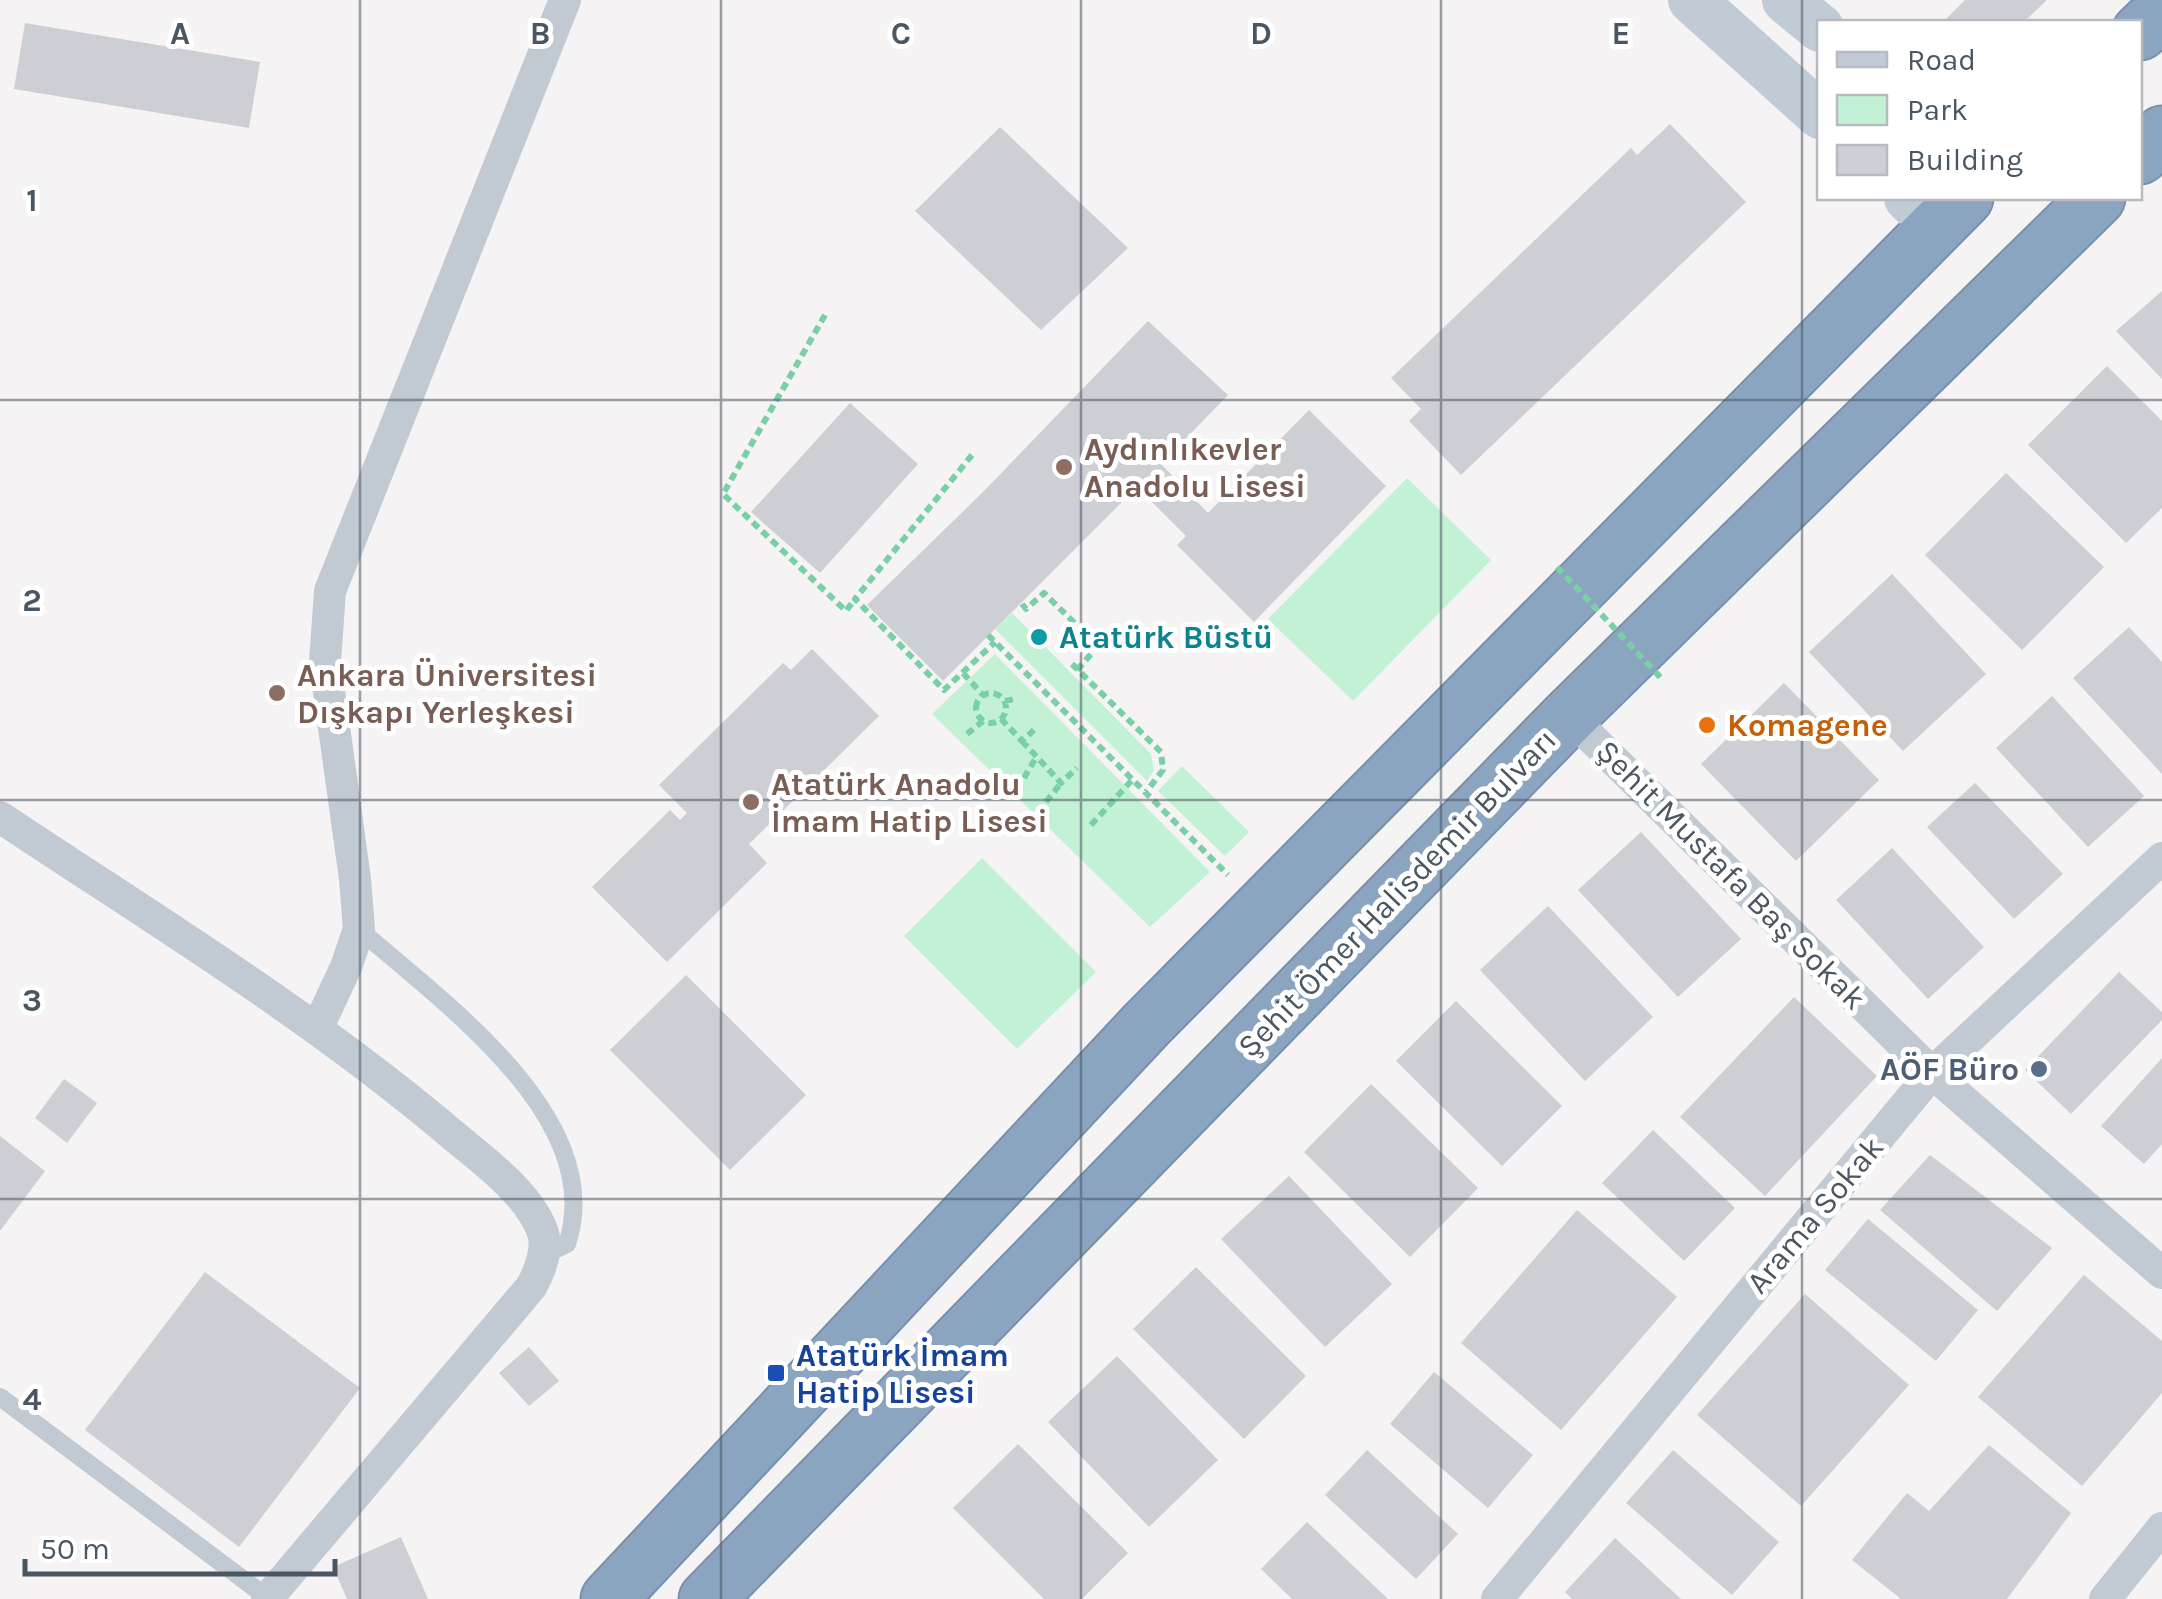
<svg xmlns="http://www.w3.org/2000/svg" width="2162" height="1599" viewBox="0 0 2162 1599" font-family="Karla,sans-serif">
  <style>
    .green { fill: #c3f1d5 }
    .building { fill: #cdcfd5 }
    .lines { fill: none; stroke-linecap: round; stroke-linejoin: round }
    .highway-casing { stroke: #7690ad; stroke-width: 59 }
    .path { stroke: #7ad0a6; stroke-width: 6; stroke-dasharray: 8 5; stroke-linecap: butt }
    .lane { stroke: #c1cad2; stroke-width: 18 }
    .street { stroke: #c1cad2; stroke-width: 32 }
    .secondary { stroke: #c1cbd6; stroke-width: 48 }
    .highway { stroke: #8ba5c1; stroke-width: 55 }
    .path-bridge { stroke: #7ad0a6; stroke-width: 6; stroke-dasharray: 8 5; stroke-linecap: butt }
    .grid { fill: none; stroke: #4a5661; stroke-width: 2.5; stroke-opacity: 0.55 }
    .education-dot { fill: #8d6e63; stroke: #fff; stroke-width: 4 }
    .culture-dot { fill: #0f9aa8; stroke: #fff; stroke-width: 4 }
    .food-dot { fill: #e8710a; stroke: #fff; stroke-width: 4 }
    .service-dot { fill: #5c6f8a; stroke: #fff; stroke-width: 4 }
    .transit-dot { fill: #1a4fb4; stroke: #fff; stroke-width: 4 }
    .labels { text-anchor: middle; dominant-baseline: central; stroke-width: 10; stroke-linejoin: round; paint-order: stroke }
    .education-label { font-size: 32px; font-weight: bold; fill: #785e54; stroke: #fff; text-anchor: start }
    .culture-label { font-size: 32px; font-weight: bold; fill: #0d838f; stroke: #fff; text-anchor: start }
    .food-label { font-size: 32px; font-weight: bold; fill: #c56008; stroke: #fff; text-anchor: start }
    .street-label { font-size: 32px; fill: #4a5661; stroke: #fff }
    .service-label { font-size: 32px; font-weight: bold; fill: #4e5e75; stroke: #fff; text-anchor: end }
    .transit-label { font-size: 32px; font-weight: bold; fill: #164399; stroke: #fff; text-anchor: start }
    .grid-label { font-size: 32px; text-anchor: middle; font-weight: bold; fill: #4a5661; stroke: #fff; stroke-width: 10; stroke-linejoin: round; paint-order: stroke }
  </style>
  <rect width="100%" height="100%" fill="#f5f3f3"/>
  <path class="green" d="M1407 478 1491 560 1353 701 1268 619Z
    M1012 613 1151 754 1154 770 1147 781 995 629Z
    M995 654 1210 872 1150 927 932 714Z
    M1182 766 1249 832 1225 856 1158 791Z
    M982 858 1096 972 1017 1049 904 936Z"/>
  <path class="building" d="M1965 0H2047L2024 22H1943Z
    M25 23 260 62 249 128 14 89Z
    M1670 124 1746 202 1461 475 1409 421 1421 409 1391 378 1631 148 1637 155Z
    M1000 127 1128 248 1041 330 915 211Z
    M2162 291V379L2116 331Z
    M1148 321 1228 395 1161 464 1208 513 1309 410 1386 486 1254 622 1177 545 1186 536 1137 487 943 681 867 605 984 491Z
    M2107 366 2162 421V508L2126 543 2028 445Z
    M850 403 918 464 820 573 751 512Z
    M2006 473 2104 567 2022 650 1925 555Z
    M1892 574 1986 674 1903 751 1809 652Z
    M2129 627 2162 662V774L2073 678Z
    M812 649 879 716 749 844 767 863 667 962 592 887 670 810 680 820 687 813 659 785 783 663 791 670Z
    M1784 683 1879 780 1796 861 1701 764Z
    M2052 696 2144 796 2088 847 1996 748Z
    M1975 783 2063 874 2014 919 1927 827Z
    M1641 832 1741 939 1678 997 1578 890Z
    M1892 848 1984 947 1928 999 1836 900Z
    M1548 906 1653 1017 1585 1081 1480 970Z
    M2119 972 2162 1012V1020L2071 1114 2025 1070Z
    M686 975 806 1095 730 1170 610 1050Z
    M1794 997 1877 1076 1765 1196 1680 1117Z
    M1456 1001 1562 1106 1502 1166 1396 1061Z
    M2162 1058V1144L2144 1164 2101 1126Z
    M64 1079 97 1103 67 1143 35 1118Z
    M1371 1084 1478 1188 1410 1257 1304 1152Z
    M1653 1130 1735 1208 1684 1261 1602 1183Z
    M0 1136 45 1171 0 1231Z
    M1930 1155 2052 1248 1997 1311 1880 1210Z
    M1289 1176 1392 1284 1325 1347 1221 1239Z
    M1577 1210 1677 1297 1561 1430 1461 1343Z
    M1868 1219 1978 1310 1936 1361 1825 1270Z
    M1196 1267 1306 1376 1244 1439 1133 1329Z
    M205 1272 360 1388 239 1547 85 1430Z
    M2084 1275 2162 1341V1393L2082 1486 1978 1397Z
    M1805 1294 1909 1385 1801 1506 1697 1415Z
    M529 1347 559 1381 529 1406 499 1373Z
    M1117 1356 1218 1460 1149 1527 1048 1422Z
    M1434 1372 1533 1455 1488 1508 1390 1424Z
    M1018 1444 1128 1553 1082 1599H1044L953 1508Z
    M1989 1445 2071 1513 2007 1599H1901L1852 1560 1907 1493 1929 1511Z
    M1367 1450 1458 1534 1416 1579 1325 1495Z
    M1673 1450 1779 1542 1732 1595 1626 1503Z
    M1307 1522 1388 1599H1292L1261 1569Z
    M401 1537 428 1599H347L333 1567Z
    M1615 1538 1681 1599H1572L1565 1592Z"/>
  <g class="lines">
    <defs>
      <path id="highway" d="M2140 32 2162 11
        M2140 156 2162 134
        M609 1599 1146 1025 1965 198
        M707 1599 1569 716 2097 198"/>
    </defs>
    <use href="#highway" class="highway-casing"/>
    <path class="path" d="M825 315 723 494 846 611 855 599
      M972 455 855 599 944 690 995 642
      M1022 604 1026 609 1044 593 1098 646 1077 670
      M988 635 1228 875
      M1072 664 1161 752 1163 770 1146 792
      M963 673 983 695
      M976 708a15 15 0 1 1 30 0a15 15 0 1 1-30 0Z
      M1005 701 1015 699
      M1001 719 1022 741 1034 730
      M967 734 983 721
      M1022 741 1061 783 1077 768
      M1024 778 1037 756
      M1046 802 1061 783
      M1091 825 1133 779"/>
    <path class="lane" d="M359 929C440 1001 609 1118 567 1244L542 1256
      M0 1397 268 1598"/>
    <path class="street" d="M1569 716 1932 1073 2162 1273
      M0 817C153 919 313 1016 454 1136 484 1161 527 1192 542 1230 549 1248 540 1271 531 1287L267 1599
      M317 1029 346 967 359 929 355 879 325 662 330 591 565 0
      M1497 1599 1932 1073 2162 858
      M2105 1599 2162 1528"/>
    <path class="secondary" d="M1692 0 1820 115
      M1786 0 1820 28
      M1908 198 1937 226"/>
    <use href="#highway" class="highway"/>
    <path class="path-bridge" d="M1557 567 1661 678"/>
  </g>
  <path class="grid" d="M360 0V1599M721 0V1599M1081 0V1599M1441 0V1599M1802 0V1599M0 400H2162M0 800H2162M0 1199H2162"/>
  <g class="education-dot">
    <circle cx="1064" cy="467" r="10"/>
    <circle cx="277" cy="693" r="10"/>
    <circle cx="751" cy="802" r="10"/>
  </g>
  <circle class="culture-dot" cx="1039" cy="637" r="10"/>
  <circle class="food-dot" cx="1707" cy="725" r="10"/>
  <circle class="service-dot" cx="2039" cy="1069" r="10"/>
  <rect class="transit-dot" x="766" y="1363" width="20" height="20" rx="5"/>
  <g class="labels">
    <g class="education-label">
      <text x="1084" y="449">Aydınlıkevler<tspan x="1084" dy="37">Anadolu Lisesi</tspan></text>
      <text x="297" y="675">Ankara Üniversitesi<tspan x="297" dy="37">Dışkapı Yerleşkesi</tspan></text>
      <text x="771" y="784">Atatürk Anadolu<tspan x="771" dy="37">İmam Hatip Lisesi</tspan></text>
    </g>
    <g class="culture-label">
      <text x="1059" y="637">Atatürk Büstü</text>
    </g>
    <g class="food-label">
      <text x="1727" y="725">Komagene</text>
    </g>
    <g class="street-label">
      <text transform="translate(1731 875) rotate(45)">Şehit Mustafa Baş Sokak</text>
      <text transform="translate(1397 893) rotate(-46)">Şehit Ömer Halisdemir Bulvarı</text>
      <text transform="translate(1815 1215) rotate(-50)">Arama Sokak</text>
    </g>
    <g class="service-label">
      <text x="2019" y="1069">AÖF Büro</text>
    </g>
    <g class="transit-label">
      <text x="796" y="1355">Atatürk İmam<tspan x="796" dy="37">Hatip Lisesi</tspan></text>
    </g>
  </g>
  <g class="grid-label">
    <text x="180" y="44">A</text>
    <text x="540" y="44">B</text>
    <text x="901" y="44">C</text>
    <text x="1261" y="44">D</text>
    <text x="1621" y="44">E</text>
    <text x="32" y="211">1</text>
    <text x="32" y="611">2</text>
    <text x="32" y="1011">3</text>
    <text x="32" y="1410">4</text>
  </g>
  <rect x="1817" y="20" width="325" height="180" fill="#ffffff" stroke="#b7bbc0" stroke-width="2.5"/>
  <rect x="1837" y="52" width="50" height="15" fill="#c1cbd6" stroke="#b7bbc0" stroke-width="2.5"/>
  <text x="1907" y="70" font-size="30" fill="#4a5661">Road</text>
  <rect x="1837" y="95" width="50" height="30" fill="#c3f1d5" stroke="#b7bbc0" stroke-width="2.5"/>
  <text x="1907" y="120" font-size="30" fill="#4a5661">Park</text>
  <rect x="1837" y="145" width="50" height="30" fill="#cdcfd5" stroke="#b7bbc0" stroke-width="2.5"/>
  <text x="1907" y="170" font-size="30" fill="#4a5661">Building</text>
  <path d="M25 1559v15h310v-15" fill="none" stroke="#4a5661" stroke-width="5"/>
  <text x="40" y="1559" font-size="30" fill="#4a5661" stroke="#ffffff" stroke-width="8" paint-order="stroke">50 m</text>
</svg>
